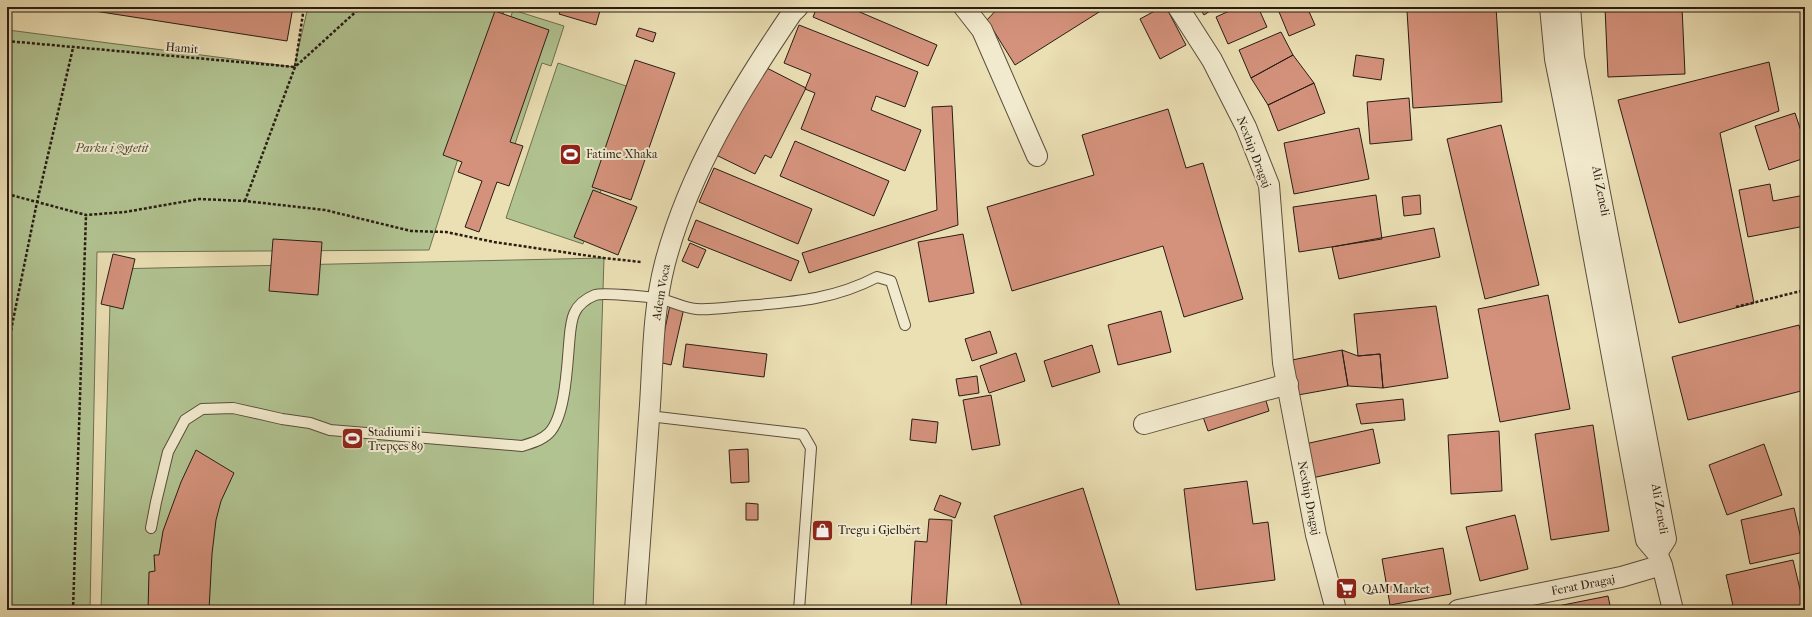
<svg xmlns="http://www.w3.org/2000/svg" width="1812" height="617" viewBox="0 0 1812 617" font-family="'IM FELL French Canon',serif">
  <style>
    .green { fill: #b1c391; stroke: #6d7052 }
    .building { fill: #d4927c; stroke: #291d14 }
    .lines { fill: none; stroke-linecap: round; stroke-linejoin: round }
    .service-casing { stroke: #5a4e3c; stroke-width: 12 }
    .minor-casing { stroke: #5a4e3c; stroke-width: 22 }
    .path { stroke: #291d14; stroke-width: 2.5; stroke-dasharray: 3 2; stroke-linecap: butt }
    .service { stroke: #f2eace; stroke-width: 10 }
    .minor { stroke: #f2eace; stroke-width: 20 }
    .labels { text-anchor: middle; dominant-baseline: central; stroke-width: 4; stroke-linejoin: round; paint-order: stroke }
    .street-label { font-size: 12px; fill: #291d14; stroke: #f2eace }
    .park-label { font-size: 12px; font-style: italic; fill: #524f3a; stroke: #f2eace }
    .poi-label { font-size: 12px; fill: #291d14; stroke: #f2eace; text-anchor: start }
  </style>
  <rect width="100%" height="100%" fill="#ebdfb4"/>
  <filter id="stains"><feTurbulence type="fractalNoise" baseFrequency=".005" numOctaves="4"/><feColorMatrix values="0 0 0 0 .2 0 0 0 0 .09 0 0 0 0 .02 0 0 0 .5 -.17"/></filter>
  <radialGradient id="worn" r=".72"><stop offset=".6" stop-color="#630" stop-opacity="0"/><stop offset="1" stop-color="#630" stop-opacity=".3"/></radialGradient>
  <path class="green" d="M7 7H10L8 30 294 67 308 7H505L499 30 429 250 97 252 90 610H7Z
    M513 10 564 26 551 66 542 63 511 156 470 142Z
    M558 63 635 89 583 244 506 218Z
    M604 258 593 610H101L111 269Z"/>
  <path class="building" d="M69 7H293L287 41Z
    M562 7H601L596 25 559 14Z
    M817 7H848L937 45 928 66 813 17Z
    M999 7H1107L1015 65 987 20Z
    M1162 7H1166L1186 45 1160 59 1140 19Z
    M1199 7H1216L1204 15Z
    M1238 7H1258L1267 27 1228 44 1216 17Z
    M1277 7H1307L1315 25 1289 36Z
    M1461 7H1496L1502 102 1413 108 1407 11Z
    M1605 7H1682L1685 74 1608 77Z
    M495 11 549 30 510 142 523 146 509 186 497 182 479 232 465 227 482 181 458 172 462 162 443 155Z
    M799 25 918 72 905 107 876 96 871 110 921 130 905 171 801 129 815 93 805 89 811 74 784 63Z
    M639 28 656 33 653 42 636 36Z
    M1281 32 1293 55 1251 78 1239 50Z
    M1293 55 1314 83 1268 105 1251 78Z
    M1356 55 1384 59 1381 80 1353 76Z
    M635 60 675 73 631 200 592 187Z
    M1769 62 1779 111 1720 133 1754 303 1679 323 1618 100Z
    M761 65 806 88 771 158 765 155 755 174 716 155Z
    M1314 83 1325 113 1278 131 1268 105Z
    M1409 98 1412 140 1370 144 1367 102Z
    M952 106 958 225 809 273 802 253 937 210 932 107Z
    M1168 109 1186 168 1203 163 1243 299 1184 317 1163 246 1012 291 987 207 1094 175 1082 135Z
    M1795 113 1805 143V158L1769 170 1755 126Z
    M1501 125 1539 285 1485 299 1447 139Z
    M1359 128 1369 179 1294 194 1284 143Z
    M795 141 889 181 874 216 780 176Z
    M1805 166V177L1801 167Z
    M714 168 812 209 798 244 699 202Z
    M1770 184 1773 201 1805 195V226L1748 237 1739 190Z
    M593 190 637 207 618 255 574 237Z
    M1376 195 1382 239 1299 252 1293 207Z
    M1420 195 1421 214 1404 216 1402 197Z
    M696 220 799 261 791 281 688 240Z
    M1434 228 1440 257 1339 279 1332 247Z
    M963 234 974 293 929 302 918 242Z
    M273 239 322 242 318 295 269 291Z
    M690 243 706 250 698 268 682 261Z
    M113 254 135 259 123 309 101 304Z
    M1548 295 1570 409 1500 422 1478 309Z
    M670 305 684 308 671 365 658 362Z
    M1436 306 1448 378 1383 388 1380 354 1358 356 1354 314Z
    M1161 311 1171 352 1118 365 1108 325Z
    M1799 325 1805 349V390L1688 420 1672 357Z
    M990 331 997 353 972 361 965 339Z
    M686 344 767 354 764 377 683 367Z
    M1092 345 1100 372 1052 387 1044 361Z
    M1342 350 1348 386 1298 395 1292 360Z
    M1342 350 1358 356 1380 354 1383 388 1348 386Z
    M1016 353 1025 381 989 393 980 366Z
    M977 376 979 393 959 396 956 379Z
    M1264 394 1269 411 1208 431 1202 414Z
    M991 395 1000 445 972 450 963 400Z
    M1403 399 1405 420 1361 424 1356 404Z
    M912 419 938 422 936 443 910 440Z
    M1593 425 1609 531 1551 540 1535 434Z
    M1373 429 1380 463 1312 478 1305 444Z
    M1499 431 1502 491 1451 494 1448 435Z
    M1764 444 1782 495 1727 515 1709 465Z
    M748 449 749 482 731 483 729 450Z
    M196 450 234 473 221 501 216 520 212 554 209 610H148L149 572 155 571 154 555H159L163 531 181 482Z
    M1247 481 1253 524 1268 522 1275 580 1196 590 1184 489Z
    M1083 488 1121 610H1023L994 516Z
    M940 495 961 503 955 518 934 510Z
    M746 503 758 504V520H746Z
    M1794 508 1804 552 1750 564 1741 520Z
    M1515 515 1528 569 1480 581 1466 527Z
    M929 519 952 520 946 609 911 607 915 541 927 542Z
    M1443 548 1451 594 1390 605 1382 559Z
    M1793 560 1805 610H1734L1726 575Z
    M1608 596 1611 610H1544L1543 609Z"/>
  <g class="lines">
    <defs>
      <path id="service" d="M649 416 803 434 811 448 799 610
        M151 528 156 502 168 452 185 420 202 409 233 408 282 419 310 423 330 430 522 446C532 443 542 440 549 433 565 417 567 368 569 345 571 323 570 305 595 295 603 292 648 297 658 298 671 301 684 308 696 309 712 310 729 307 745 306 793 302 833 300 877 277L891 281 905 325"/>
      <path id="minor" d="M964 7 982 30 1037 156
        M1178 7 1212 60 1246 127 1269 185 1283 363 1316 535 1336 610
        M1550 7 1555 59 1580 183 1646 540 1657 553 1662 565
        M1570 7 1574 57 1666 539 1657 553
        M1144 424 1288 384
        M635 610C640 542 645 473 650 405 653 358 653 309 665 263 689 172 739 91 792 13L798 7
        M1458 610 1621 577 1662 565 1673 610"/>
    </defs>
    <use href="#service" class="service-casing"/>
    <use href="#minor" class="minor-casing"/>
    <path class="path" d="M7 41 295 67 304 7
      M7 194 86 215 125 212 199 199 245 201 325 210 411 231 446 232 494 242 604 258 641 262
      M245 201 295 67 361 7
      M1736 307 1805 290
      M7 350 37 202 73 48
      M73 610 86 215"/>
    <use href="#service" class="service"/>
    <use href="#minor" class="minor"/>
  </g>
  <defs>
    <symbol id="stadium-square" viewBox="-11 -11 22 22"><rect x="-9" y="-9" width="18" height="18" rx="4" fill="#8f2418" stroke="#f2eace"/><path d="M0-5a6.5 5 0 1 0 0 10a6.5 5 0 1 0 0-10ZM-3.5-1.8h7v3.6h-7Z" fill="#fff"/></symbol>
    <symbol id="shop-square" viewBox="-11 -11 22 22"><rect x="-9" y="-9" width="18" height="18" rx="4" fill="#8f2418" stroke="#f2eace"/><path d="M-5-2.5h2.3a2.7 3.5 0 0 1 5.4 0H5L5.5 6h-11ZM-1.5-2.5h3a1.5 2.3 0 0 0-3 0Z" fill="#fff"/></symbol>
    <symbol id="supermarket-square" viewBox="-11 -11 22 22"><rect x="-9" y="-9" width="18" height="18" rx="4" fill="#8f2418" stroke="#f2eace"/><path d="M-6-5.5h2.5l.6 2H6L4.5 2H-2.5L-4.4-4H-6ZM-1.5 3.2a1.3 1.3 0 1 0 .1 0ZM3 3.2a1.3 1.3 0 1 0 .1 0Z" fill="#fff"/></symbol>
  </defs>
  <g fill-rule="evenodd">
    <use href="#stadium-square" x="558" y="142" width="25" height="25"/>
    <use href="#stadium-square" x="340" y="426" width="25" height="25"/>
    <use href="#shop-square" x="810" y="518" width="25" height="25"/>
    <use href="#supermarket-square" x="1334" y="576" width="25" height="25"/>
  </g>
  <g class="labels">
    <g class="street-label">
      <text transform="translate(182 48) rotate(5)">Hamit</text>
      <text transform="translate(1254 152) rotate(69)">Nexhip Dragaj</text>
      <text transform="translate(1601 191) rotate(79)">Ali Zeneli</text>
      <text transform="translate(661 292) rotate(-80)">Adem Voca</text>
      <text transform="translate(1309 498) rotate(79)">Nexhip Dragaj</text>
      <text transform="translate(1660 509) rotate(80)">Ali Zeneli</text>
      <text transform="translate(1583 585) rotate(-11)">Ferat Dragaj</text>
    </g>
    <g class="park-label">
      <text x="112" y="148">Parku i Qytetit</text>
    </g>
    <g class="poi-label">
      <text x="586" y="154">Fatime Xhaka</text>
      <text x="368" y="432">Stadiumi i<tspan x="368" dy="14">Trepçes 89</tspan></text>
      <text x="838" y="530">Tregu i Gjelbërt</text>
      <text x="1362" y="589">QAM Market</text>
    </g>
  </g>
  <rect width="1812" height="617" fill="none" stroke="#ebdfb4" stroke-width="24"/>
  <rect x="8" y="8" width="1796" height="601" fill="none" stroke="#291d14" stroke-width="2"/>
  <rect x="12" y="12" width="1788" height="593" fill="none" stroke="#291d14"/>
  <rect width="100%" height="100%" filter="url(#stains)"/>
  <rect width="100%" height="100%" fill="url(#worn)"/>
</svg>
